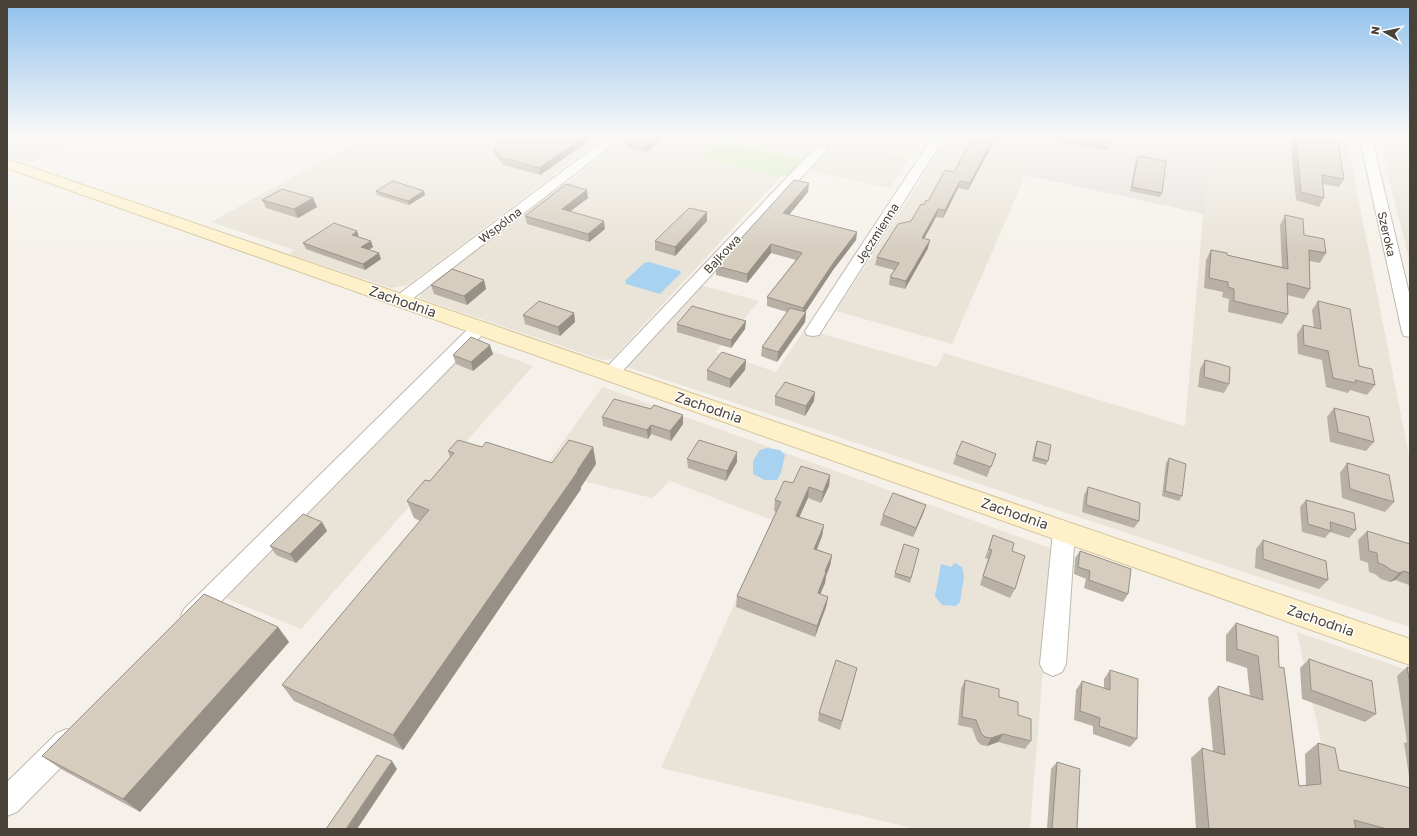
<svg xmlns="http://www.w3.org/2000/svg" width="1417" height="836" viewBox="0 0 1417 836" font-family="'Golos Text',sans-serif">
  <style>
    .residential { fill: #e9e3d8 }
    .commercial { fill: #f6e8d5 }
    .industrial { fill: #e4e0db }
    .green { fill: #d1e9b3 }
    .parking { fill: #e6e4e1 }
    .water { fill: #a7d3f1 }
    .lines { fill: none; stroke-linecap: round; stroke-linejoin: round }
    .lane-casing { stroke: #c0b9ac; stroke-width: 2 }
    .street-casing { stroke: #c0b9ac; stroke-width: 2 }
    .secondary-casing { stroke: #d4c59a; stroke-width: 2 }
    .lane { fill: #fff; fill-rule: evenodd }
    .street { fill: #fff; fill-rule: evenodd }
    .secondary { fill: #fef1ca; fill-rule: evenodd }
    .wall { fill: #b8b0a4 }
    .shaded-wall { fill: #969086 }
    .building { fill: #d6cdbf; stroke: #969086 }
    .labels { text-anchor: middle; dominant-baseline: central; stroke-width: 3; stroke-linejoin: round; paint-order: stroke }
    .far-street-label { font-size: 12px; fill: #494238; stroke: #fff }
    .street-label { font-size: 14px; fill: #494238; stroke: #fff }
  </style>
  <rect width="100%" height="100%" fill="#f5f1ea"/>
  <path class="residential" d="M7 135H97L29 163 7 156Z
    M369 135H607L408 285 391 288 289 254 295 250 211 222Z
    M629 135H794L819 140 804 159 721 141 702 158 780 177 612 359 603 360 419 298 422 290 563 183H567Z
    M950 135H1043L952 344 836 311Z
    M1210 135H1320L1347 140 1410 461V627L627 367 700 285 759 301 716 352 776 372 805 329 937 367 944 353 1185 426Z
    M1378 135H1410V263Z
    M832 142 910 158 890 188 807 170Z
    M473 344 533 366 301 629 220 596Z
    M602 387 1053 549 1030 829H916L661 768 772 520 670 481 652 498 542 471Z
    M1297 632 1410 671V829H1340Z"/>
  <path class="commercial" d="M837 135H926L910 158 832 142Z"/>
  <path class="industrial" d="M1043 135H1210L1204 214 1026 175Z"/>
  <path class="green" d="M721 141 804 159 791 174 780 177 701 158Z"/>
  <path class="parking" d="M1112 135H1151L1146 158 1107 151Z"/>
  <path class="water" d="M649 262 680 271 681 273 660 294 626 284 625 281 644 263Z
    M767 448 780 450 785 455 781 473 777 480H765L753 474V461L760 450Z
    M955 563 962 567 964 577 960 602 956 606 942 605 935 596 941 564 951 567Z"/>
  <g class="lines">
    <defs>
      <path id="lane" d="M829 135H835L822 151H818L817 150Z"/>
      <path id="street" d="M611 135H625L407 303 401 305 395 303 393 300 395 297Z
        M934 135H946L819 335 813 336 807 335 805 331Z
        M1359 135H1371L1410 297V337L1404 336 1402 332Z
        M820 146 824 147 826 150 824 153 617 377 611 379 605 377 602 373 605 369 816 147Z
        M480 322 486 323 488 327 486 331 201 622 193 625 185 622 181 615 185 608 474 323Z
        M1064 522 1072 525 1075 531 1066 664 1062 672 1053 676 1044 672 1040 664 1053 531 1056 525Z
        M67 729 77 733 81 742 77 751 17 812 7 816V782L57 733Z"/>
      <path id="secondary" d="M7 159 1410 639V665L7 168Z"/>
    </defs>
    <use href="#lane" class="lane-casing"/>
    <use href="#street" class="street-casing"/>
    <use href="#secondary" class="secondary-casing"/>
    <use href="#lane" class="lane"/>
    <use href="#street" class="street"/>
    <use href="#secondary" class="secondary"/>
  </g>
  <path class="wall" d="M667 135 645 153 627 148V143Z
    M974 135H1002L999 140 995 139 968 190 958 188 943 218 936 217 924 239 928 248 905 289 889 285 890 277 894 270 875 265 877 257 911 221 924 205 954 172Z
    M1058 135H1112L1107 151 1056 141Z
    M1225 135H1246L1244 139Z
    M1293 135H1337L1344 179 1339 187 1323 184 1324 198 1319 207 1296 200 1291 149 1293 146Z
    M582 146 540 175 503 165 494 154 493 147Z
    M1138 156 1162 193 1160 197 1130 191 1136 160Z
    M376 191 425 195 409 205 377 195Z
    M808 192 789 215 857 232 856 240 833 270 805 312H806L805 322 777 362 761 356 762 347 787 312 767 306V297L796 260 771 253 747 283 716 275V266Z
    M588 198 570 211 605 229 589 242 527 224 525 216Z
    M262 200 317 207 298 218 266 208Z
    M707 212V221L675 256 655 250V241Z
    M1285 215 1304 235 1326 253 1320 263 1310 261V289L1304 299 1287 295 1288 314 1282 324 1228 312 1229 299 1222 297 1223 292 1204 288 1206 260 1211 250 1227 255 1282 267 1280 225Z
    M359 237 371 241 373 247 369 250 381 259 365 270 306 249 303 243Z
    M484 280 486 289 467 305 434 294 431 285Z
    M1318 301 1359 366 1375 385 1367 395 1350 390 1348 393 1326 387 1322 360 1298 354 1297 334 1303 325 1314 328 1312 310Z
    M574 313 575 322 560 336 525 324 523 315Z
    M677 324 745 329 731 348 677 332Z
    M493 354 473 371 456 364 453 355Z
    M746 360 745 370 730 388 707 380V370Z
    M1205 360 1229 384 1224 393 1198 387 1200 369Z
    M775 396 814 401 805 416 775 405Z
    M1334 408 1374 442 1366 451 1330 442 1327 417Z
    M651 409 683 424 671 441 651 434 648 439 603 426 602 417Z
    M1037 441 1048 461 1046 465 1032 461 1035 446Z
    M482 447 552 463 593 447 596 464 581 487V489L403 750 294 701 282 685 420 521 414 518 407 501 430 481 450 457 448 451Z
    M996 454 987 477 953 464 956 455Z
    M1169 458 1182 496 1179 501 1162 496 1166 463Z
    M687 459 737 462 726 481 688 468Z
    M1347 463 1394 502 1385 512 1342 498 1340 473Z
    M830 475 829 486 821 503 808 498 799 517 824 525 822 536 817 549 832 555 830 566 826 576 825 583 820 594 828 597 826 607 815 637 736 607 737 596 776 512 774 511 775 500 793 483Z
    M1088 487 1139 521 1134 528 1082 512 1084 495Z
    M1306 500 1356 530 1349 538 1330 532 1325 538 1302 532 1300 507Z
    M926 505 923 514 913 537 880 525 883 515Z
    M322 522 327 531 296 563 276 555 270 546Z
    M1367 531 1410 573V584L1409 585 1395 580 1390 582 1381 579 1375 574 1369 572 1368 563 1360 560 1358 540Z
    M993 535 1012 551 1015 589 1010 598 980 585 988 559 985 558Z
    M1263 540 1328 580 1319 589 1255 568 1256 549Z
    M904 544 919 549 910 583 894 577Z
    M1080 551 1128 594 1123 602 1084 588 1086 579 1074 574 1075 558Z
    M1236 623 1279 667 1299 786 1306 785 1305 754 1318 743 1339 770 1410 829H1196L1191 758 1202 748 1213 751 1208 698 1218 686 1250 696 1247 668 1226 661V635Z
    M278 627 289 642 140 812 61 769 42 756Z
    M1309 659 1376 714 1365 722 1302 699 1300 668Z
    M1407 667 1410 668V783L1404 743 1407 742 1397 676Z
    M857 668 840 730 818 721 819 713Z
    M1110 670 1137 739 1130 747 1093 734V726L1074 720 1076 690 1082 681 1104 688V679Z
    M965 680 999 697 1018 715 1031 741 1025 749 998 742 987 746 981 745 977 741 972 728 958 725 961 689Z
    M1057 762 1077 829H1047L1051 769Z"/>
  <path class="shaded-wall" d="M7 135H16L7 139Z
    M586 135H597L582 146 540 175 539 168Z
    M660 135H667L645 153V147Z
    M995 135H996L995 139 968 190 970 183Z
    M960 181 958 188 943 218 945 210Z
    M809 183 808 192 783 222V213Z
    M587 190 588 198 563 217 562 209Z
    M424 191 425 195 409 205 408 201Z
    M313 198 317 207 298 218 294 209Z
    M938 209 936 217 920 246 922 238Z
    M707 212V221L675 256V247Z
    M604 221 605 229 589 242 588 234Z
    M357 231 359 237 354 240 352 235Z
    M857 232 856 240 833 270 802 317 803 308 834 262Z
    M930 240 928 248 905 289 906 281Z
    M371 241 373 247 363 253 361 247Z
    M771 244V253L747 283V274Z
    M379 253 381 259 365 270 363 264Z
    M484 280 486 289 467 305 464 296Z
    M806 312 805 322 777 362 778 352Z
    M574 313 575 322 560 336 558 327Z
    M746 321 745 329 731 348V340Z
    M490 345 493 354 473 371 471 362Z
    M746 360 745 370 730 388V379Z
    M815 392 814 401 805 416 806 406Z
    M683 415V424L671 441 670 431Z
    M651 425V434L648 439 647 430Z
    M593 447 596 464 581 487V489L403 750 393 735Z
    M737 452V462L726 481 727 471Z
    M830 475 829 486 821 503 823 492Z
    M809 487 808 498 795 527 796 516Z
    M926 505 923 514 913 537 916 528Z
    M322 522 327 531 296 563 290 554Z
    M824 525 822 536 813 559 814 549Z
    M832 555 830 566 826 576 825 583 816 604 818 593 825 571Z
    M1404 571 1395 580 1390 582 1399 573Z
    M828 597 826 607 815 637 817 626Z
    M278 627 289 642 140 812 123 799Z
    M1003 734 998 742 987 746 991 738Z
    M392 761 397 769 357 829H346Z"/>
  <path class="building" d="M511 135H586L539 168 501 157 493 147Z
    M636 135H660L645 147 627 143Z
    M974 135H995L970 183 960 181 945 210 938 209 922 238 930 240 906 281 890 277 899 263 877 257 898 224 911 221 921 204 924 205 926 200 928 201 945 170 954 172Z
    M1058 135H1112L1109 147 1057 137Z
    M1297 135H1337L1344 179 1322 175 1324 198 1301 192 1296 141H1297Z
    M1138 156 1166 161 1162 193 1132 187Z
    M794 180 809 183 783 213 857 232 834 262 803 308 767 297 802 253 771 244 747 274 716 266Z
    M393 181 424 191 408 201 376 191Z
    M566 184 587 190 562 209 604 221 588 234 525 216Z
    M282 189 313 198 294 209 262 200Z
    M689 208 707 212 675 247 655 241Z
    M1285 215 1303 219 1304 235 1324 239 1326 253 1309 250 1310 289 1287 283 1288 314 1234 301V289L1228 287V282L1209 278 1211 250 1227 253V255L1288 269Z
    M334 223 357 231 352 235 371 241 361 247 379 253 363 264 303 243Z
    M452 269 484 280 464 296 431 285Z
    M539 301 574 313 558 327 523 315Z
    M1318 301 1350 309 1359 366 1372 369 1375 385 1355 380 1356 383 1333 378 1328 351 1304 345 1303 325 1321 329Z
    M692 306 746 321 731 340 677 324Z
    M790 308 806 312 778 352 762 347Z
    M471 337 490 345 471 362 453 355Z
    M722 352 746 360 730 379 707 370Z
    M1205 360 1230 367 1229 384 1204 377Z
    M785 382 815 392 806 406 775 396Z
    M614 399 651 409 654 405 683 415 670 431 651 425 647 430 602 417Z
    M1334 408 1369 417 1374 442 1338 432Z
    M458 440 482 447 486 442 552 463 569 440 593 447 577 471H578L393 735 282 685 429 510 407 501 425 480 430 481 454 453 448 451Z
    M699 440 737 452 727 471 687 459Z
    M962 441 996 454 991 467 956 455Z
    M1037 441 1051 445 1048 461 1034 457Z
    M1169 458 1186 464 1182 496 1165 491Z
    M1347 463 1389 475 1394 502 1350 489Z
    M801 466 830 475 823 492 809 487 796 516 824 525 814 549 832 555 825 571 826 572 818 593 828 597 817 626 737 596 781 502 775 500 784 481 793 483Z
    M1088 487 1140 503 1139 521 1086 505Z
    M893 493 926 505 916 528 883 515Z
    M1306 500 1354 513 1356 530 1330 522 1331 531 1308 524Z
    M303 514 322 522 290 554 270 546Z
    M1367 531 1410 544V573L1404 571 1399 573 1391 570 1384 565 1378 563 1377 553 1369 551Z
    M993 535 1014 543 1012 551 1025 556 1015 589 983 576 992 550 989 549Z
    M1263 540 1326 561 1328 580 1263 559Z
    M904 544 919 549 911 578 895 573Z
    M1080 551 1131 569 1128 594 1089 580 1090 571 1078 567Z
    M204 594 278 627 123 799 42 756Z
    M1236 623 1278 637 1279 667 1284 668 1299 786 1321 784 1318 743 1335 748 1339 770 1410 788V829H1387L1354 820 1356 829H1209L1202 748 1225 755 1218 686 1263 700 1258 656 1237 649Z
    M1309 659 1372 681 1376 714 1311 690Z
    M836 660 857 668 842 721 819 713Z
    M1407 667 1410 668V683Z
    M1110 670 1138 679 1137 739 1099 726 1100 718 1080 711 1082 681 1110 690Z
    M965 680 999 689V697L1018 702V715L1031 719V741L1003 734 991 738 985 737 981 733 976 720 962 717Z
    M377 755 392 761 346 829H326Z
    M1057 762 1080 769 1077 829H1052Z"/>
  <linearGradient id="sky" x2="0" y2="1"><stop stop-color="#8ec0ec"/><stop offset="0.54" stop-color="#faf9f6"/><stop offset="1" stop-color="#faf9f6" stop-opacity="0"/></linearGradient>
  <rect width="1417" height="252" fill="url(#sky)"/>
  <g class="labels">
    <g class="far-street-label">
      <text transform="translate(500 225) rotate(-37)">Wspólna</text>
      <text transform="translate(877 233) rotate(-57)">Jęczmienna</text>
      <text transform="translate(1387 234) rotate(77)">Szeroka</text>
      <text transform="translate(722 254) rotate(-47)">Bajkowa</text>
    </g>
    <g class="street-label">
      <text transform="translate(403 301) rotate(19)">Zachodnia</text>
      <text transform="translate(709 407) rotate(19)">Zachodnia</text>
      <text transform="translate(1015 513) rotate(19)">Zachodnia</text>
      <text transform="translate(1321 620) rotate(19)">Zachodnia</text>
    </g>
  </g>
  <rect width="1417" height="836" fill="none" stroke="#494238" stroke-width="16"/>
  <g transform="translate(1385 32) rotate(279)" stroke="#ffffff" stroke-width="3" paint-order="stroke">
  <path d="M0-3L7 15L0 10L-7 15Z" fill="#494238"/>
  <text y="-6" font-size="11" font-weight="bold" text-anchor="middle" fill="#494238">N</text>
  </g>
</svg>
